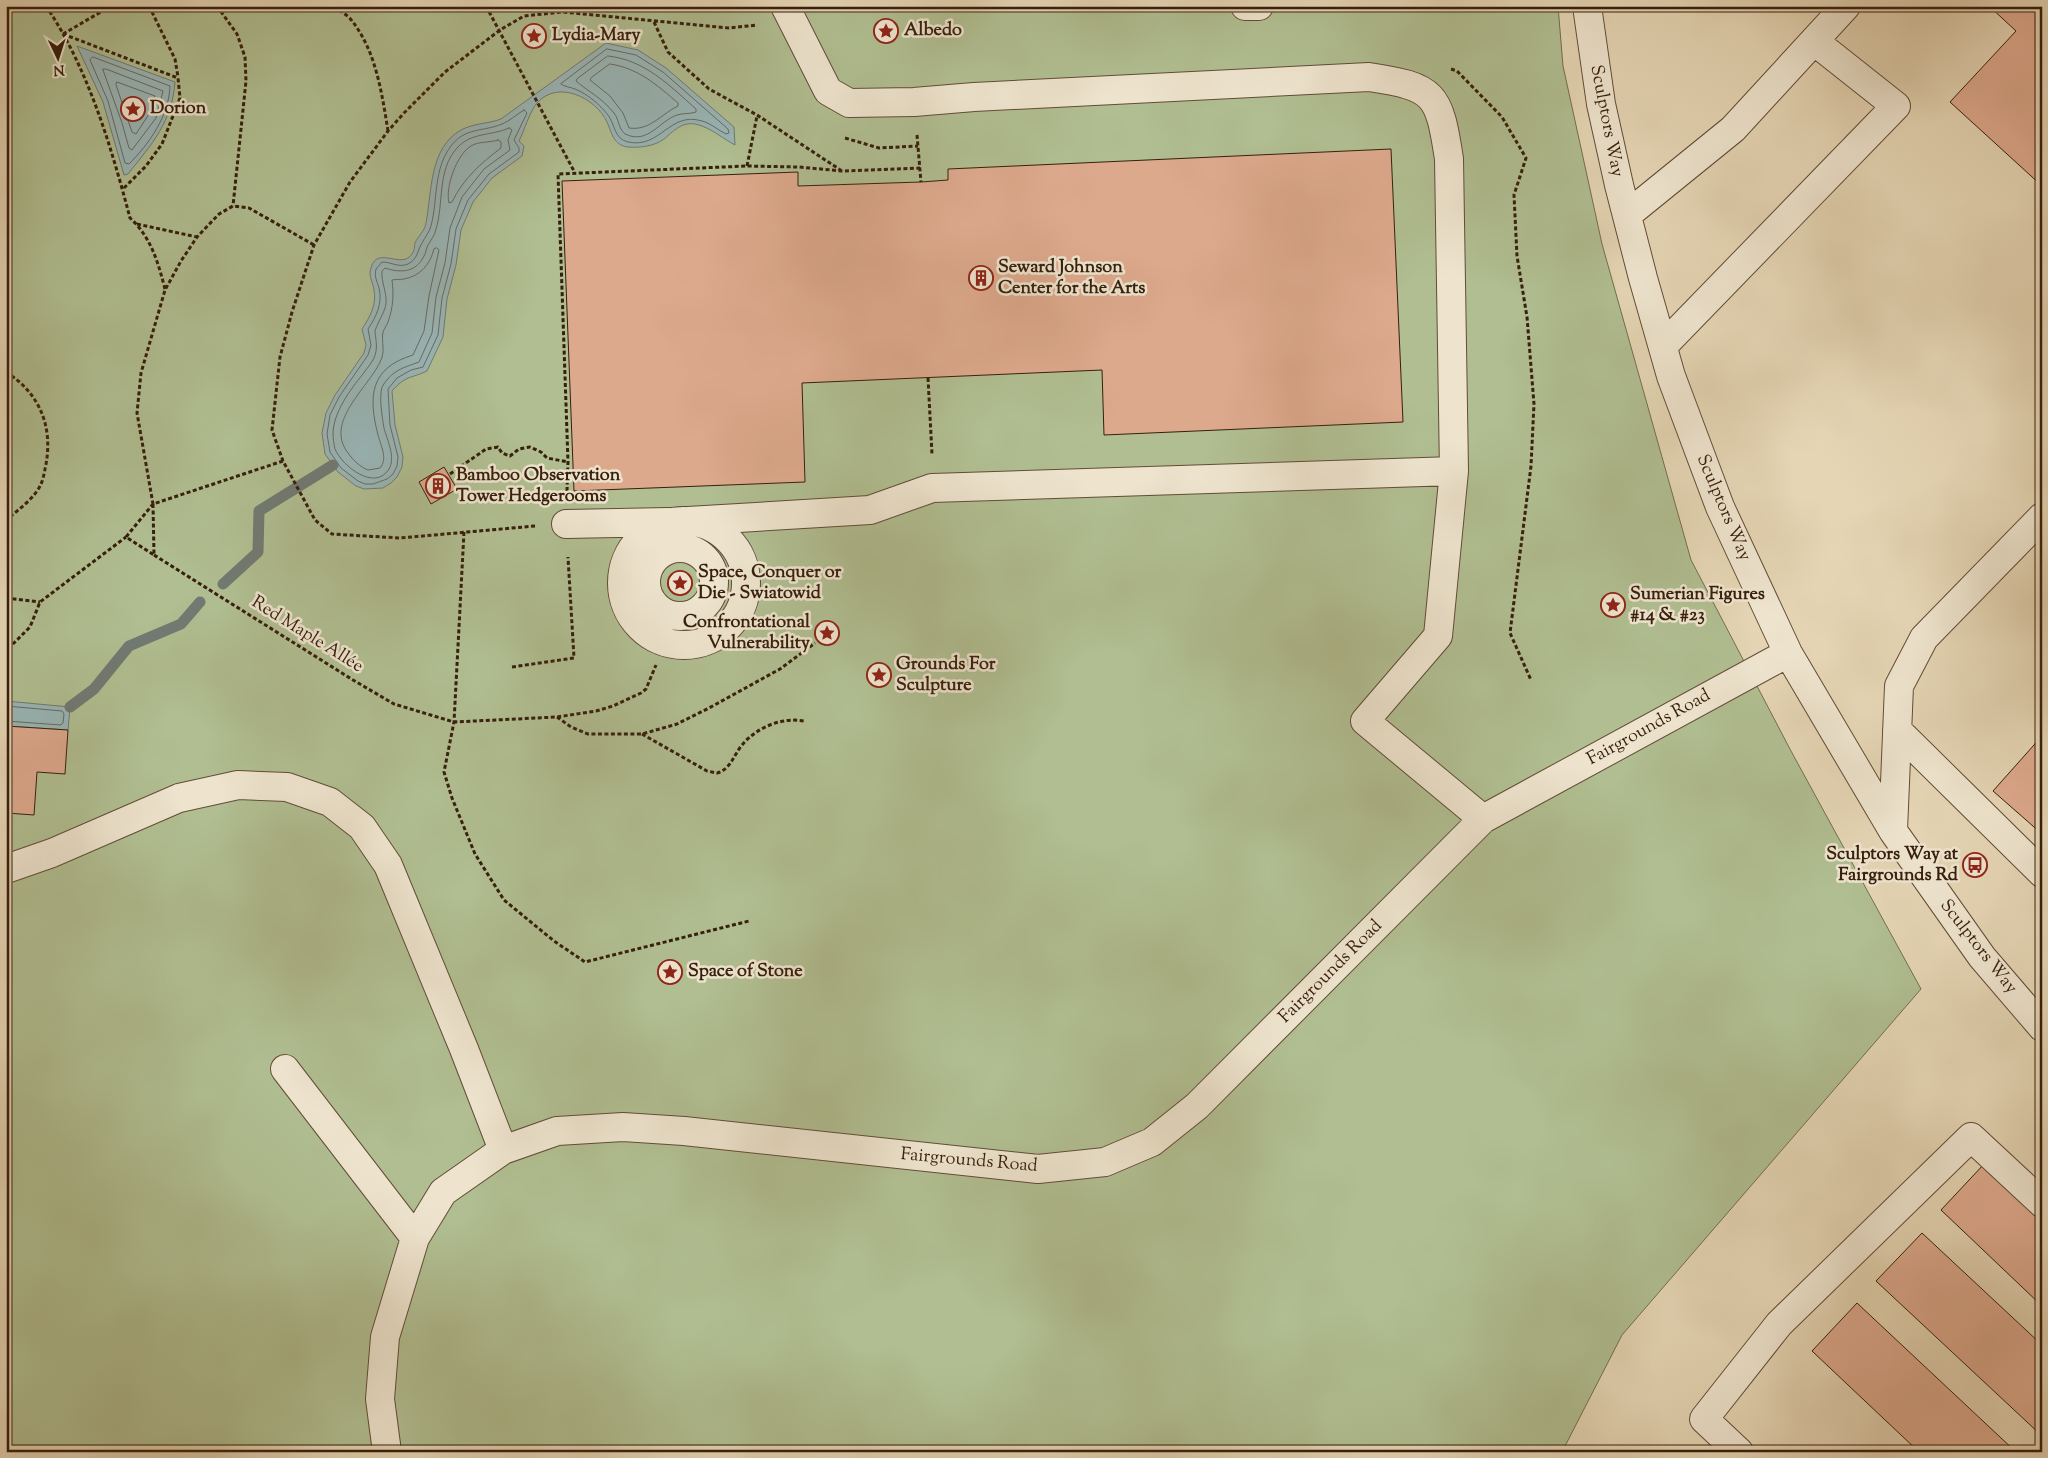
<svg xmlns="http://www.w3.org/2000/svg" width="2048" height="1458" viewBox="0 0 2048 1458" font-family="'Sorts Mill Goudy',serif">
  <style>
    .green { fill: #b0be91; stroke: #736e4f }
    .water { fill: #99b6b7; stroke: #717a73 }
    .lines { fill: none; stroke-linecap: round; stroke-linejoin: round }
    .shore { stroke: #686a62; stroke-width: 1 }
    .stream { stroke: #717a73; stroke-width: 11 }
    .building { fill: #dda98d; stroke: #361f0d }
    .minor-casing { stroke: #624c37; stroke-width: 30 }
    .path { stroke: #361f0d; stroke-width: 3; stroke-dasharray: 4 2.5; stroke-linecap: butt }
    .minor { stroke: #eee4ce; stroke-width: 28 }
    .labels { text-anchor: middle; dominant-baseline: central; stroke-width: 5; stroke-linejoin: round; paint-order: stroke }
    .poi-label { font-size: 18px; font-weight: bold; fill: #361f0d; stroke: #eee4ce; text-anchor: start }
    .street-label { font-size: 18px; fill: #361f0d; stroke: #eee4ce }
  </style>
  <rect width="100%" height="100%" fill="#e5d5b4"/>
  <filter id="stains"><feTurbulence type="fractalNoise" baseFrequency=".004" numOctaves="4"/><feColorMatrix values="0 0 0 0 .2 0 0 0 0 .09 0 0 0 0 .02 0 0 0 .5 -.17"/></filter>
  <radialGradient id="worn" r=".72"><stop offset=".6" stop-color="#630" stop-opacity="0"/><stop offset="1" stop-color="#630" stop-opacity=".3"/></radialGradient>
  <path class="green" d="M6 6H1558L1563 66 1602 244 1691 560 1791 751 1921 989 1622 1335 1562 1452H6Z"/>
  <path class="water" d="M606 43 638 50 666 68 734 127 735 145C724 139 713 130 702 126 684 119 676 129 664 139 655 146 640 148 628 147 613 145 612 133 607 122 596 98 558 79 537 103 530 111 524 131 519 141L524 146 522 156 492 178 473 202 461 230 456 265 447 299 443 337 427 371C410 379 406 375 392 391L395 425 403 457 402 467 397 477 391 483 383 488 364 489 356 486 338 472 325 454 322 433 326 413 335 395 364 353 366 345 362 329C370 317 377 304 374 290 373 282 368 276 371 268 377 245 402 270 412 254 415 250 414 247 415 243 418 236 425 231 426 223 432 192 429 148 461 130 474 123 488 124 501 119Z
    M77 46 175 82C172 122 152 144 128 174L124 175 103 102Z
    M6 701 70 707 68 730 6 726Z"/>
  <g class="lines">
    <path class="shore" d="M607 49 636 55 663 72 728 129 729 133 726 134C718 130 710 123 702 121 669 111 661 149 628 142 614 139 615 124 608 115 599 104 589 95 575 89 570 87 565 87 561 84Z
      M608 56C645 60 669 85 696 109V112C691 114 683 113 677 115 659 121 648 145 625 134 618 128 619 119 614 113 601 97 590 93 576 81L577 79Z
      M93 57 170 86C169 116 149 144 129 164L125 163 108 101 90 60Z
      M610 64C638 68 657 85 678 103V106C661 114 650 131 629 128L623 113 610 96 590 80 591 78Z
      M103 69H106L163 91 156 118 132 150 129 148 122 123Z
      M117 82 155 96 149 114 136 134 132 132 116 85Z
      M524 110 527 113 514 140 519 148V152L489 174 468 200 456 229 451 264 442 298 438 335 423 367 411 370 397 378 388 389 390 425 398 457 397 466 393 474 387 479 373 484H365L358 481 341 468 330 452 327 434 330 415 339 397 368 355 371 345 368 329C376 317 383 303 379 288 377 281 374 277 376 269L382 262C392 262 398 268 408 264 418 259 417 251 422 243 425 237 429 233 431 226 438 199 433 170 451 146 465 127 483 132 502 124 510 121 517 114 524 110Z
      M509 128 512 130 508 140 510 150 484 169 462 197 450 228 445 263 436 297 432 333 419 362C403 368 392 370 382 387 379 398 382 416 384 428 387 440 396 457 389 469 375 492 342 466 335 449 334 445 333 438 333 434 333 413 350 390 363 374 367 368 371 364 374 358 378 349 376 341 375 332 375 327 385 312 386 304 387 292 381 282 382 271L385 268C400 273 416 273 424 256 426 253 426 249 428 245 431 240 435 235 436 229 444 203 437 170 457 148 471 132 492 136 509 128Z
      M498 140 501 142V148C481 163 463 179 452 202L449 203C445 187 457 154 471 146 479 141 489 143 498 140Z
      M437 248 439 250 429 296 424 331 413 355C370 368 368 396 378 435 381 446 388 459 380 468L368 470C360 467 353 460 348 453 324 422 368 388 380 362 386 351 381 343 383 332 384 329 387 325 388 322 393 308 394 295 392 280 396 279 399 280 404 279 420 276 430 265 434 249Z
      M6 706 62 711 64 714 63 723 61 725 6 721"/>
    <path class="stream" d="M223 584 258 552 259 511 333 465
      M70 707 94 689 129 646 181 624 200 602"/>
  </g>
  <path class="building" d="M1989 6H2042V186L1950 102 2016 31Z
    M1391 149 1403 422 1104 435 1102 370 802 383 805 482 574 491 562 181 798 172V186L921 182 948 180V169Z
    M444 467 457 489 431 504 419 482Z
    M6 726 68 730 65 774 37 772 34 815 6 813Z
    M2042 736V834L1993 791Z
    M1985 1163 2042 1217V1306L1941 1210Z
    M1922 1233 2042 1345V1436L1876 1281Z
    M1857 1303 2016 1452H1919L1812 1351Z"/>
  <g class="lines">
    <defs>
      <path id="minor" d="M785 6 828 91 849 103 914 102 974 97 1369 77C1435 87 1439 93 1449 159L1454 471 1438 636 1365 721 1483 819
        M1245 6H1259
        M1587 6 1601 104 1619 185 1643 278 1671 376 1720 507 1788 653 1893 831 1982 957 2042 1027
        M1627 215 1733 129 1846 6
        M1663 346 1896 106 1814 41
        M688 521 870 510 932 488 1454 471
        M622 583a62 62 0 1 1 124 0a62 62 0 1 1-124 0Z
        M566 524 669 522
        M646 582a34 34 0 1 1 68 0a34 34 0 1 1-68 0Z
        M1897 730 2042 873
        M1893 831 1899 686 1924 638 2042 517
        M6 869 52 853 179 798 238 785 287 787 330 802 362 827 388 865 464 1049 503 1150
        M285 1069 415 1238
        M387 1452 380 1399 385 1337 415 1238 443 1192 503 1150 557 1131 623 1127 684 1131 1038 1169 1105 1162 1152 1142 1197 1106 1483 819 1788 653
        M1739 1452 1704 1419 1779 1324 1971 1137 2042 1203"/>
    </defs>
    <use href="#minor" class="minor-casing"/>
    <path class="path" d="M46 6C88 68 111 146 130 218 151 237 158 262 165 289
      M149 6 175 59 178 77
      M217 6 237 34 245 57 246 81 233 206
      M334 6C340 11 348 15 352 21 376 51 382 94 388 131
      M486 6 575 173
      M654 22 668 52 709 89 757 115 842 171
      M63 34 178 78 180 98 162 144 146 166 123 189
      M63 34 111 6
      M1451 69 1457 71 1502 117 1526 158 1514 195 1517 256 1527 317 1534 404 1531 466 1510 633 1531 680
      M917 135 921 182
      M845 138 879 148 918 146
      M747 166 757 116
      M137 224 197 237
      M6 372C41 394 54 429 45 469 44 474 43 480 41 484 35 498 18 510 6 520
      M928 378 932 454
      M283 461 153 504 137 413 141 373 165 290 181 261 197 237 219 214 233 206 249 208 314 245
      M450 474 486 449 498 447 502 453 510 456 519 449 530 447 541 452 547 458 568 462
      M567 491 568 462 558 174 747 166 799 167 842 171 920 168
      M153 504 154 555 126 537Z
      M535 526 400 538 332 534 315 520 283 461 272 430 280 357 292 312 314 245 350 182 388 131 404 113 445 72 500 30 524 16 562 12 729 28 757 25
      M464 532 454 722 444 772 452 798 475 854 504 900 554 941 585 962 749 921
      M154 555 353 680 394 704 454 722 557 717 596 711 613 706 641 693 646 689 656 665
      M6 598 40 602
      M6 645 14 643 30 627 40 602 126 537
      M512 667 574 658 568 557
      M557 717 571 727 588 734H642L677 724 709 708 780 669 815 643
      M642 734 707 771 717 773C731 769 733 756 742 745 757 727 782 717 804 721"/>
    <use href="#minor" class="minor"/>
  </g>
  <defs>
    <symbol id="sight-ring" viewBox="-11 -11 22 22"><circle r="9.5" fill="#eee4ce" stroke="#8f2418" stroke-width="1.5"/><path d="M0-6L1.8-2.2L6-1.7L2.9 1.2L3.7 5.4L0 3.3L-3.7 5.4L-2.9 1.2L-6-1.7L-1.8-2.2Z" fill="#8f2418"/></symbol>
    <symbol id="building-ring" viewBox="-11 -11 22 22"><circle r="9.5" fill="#eee4ce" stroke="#8f2418" stroke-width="1.5"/><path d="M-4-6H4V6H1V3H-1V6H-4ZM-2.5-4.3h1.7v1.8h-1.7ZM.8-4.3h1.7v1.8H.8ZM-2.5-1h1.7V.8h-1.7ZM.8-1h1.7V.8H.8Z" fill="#8f2418"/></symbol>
    <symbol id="bus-ring" viewBox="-11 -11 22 22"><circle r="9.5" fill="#eee4ce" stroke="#8f2418" stroke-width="1.5"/><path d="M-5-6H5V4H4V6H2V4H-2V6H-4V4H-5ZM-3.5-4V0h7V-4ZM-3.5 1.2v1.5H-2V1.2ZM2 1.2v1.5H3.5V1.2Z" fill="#8f2418"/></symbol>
  </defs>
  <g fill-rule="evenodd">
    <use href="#sight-ring" x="872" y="17" width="28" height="28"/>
    <use href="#sight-ring" x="520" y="22" width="28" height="28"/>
    <use href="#sight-ring" x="119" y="95" width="28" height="28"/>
    <use href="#building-ring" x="967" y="264" width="28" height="28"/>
    <use href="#building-ring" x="424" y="472" width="28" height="28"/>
    <use href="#sight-ring" x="666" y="569" width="28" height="28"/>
    <use href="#sight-ring" x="1599" y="591" width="28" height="28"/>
    <use href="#sight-ring" x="813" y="619" width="28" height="28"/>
    <use href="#sight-ring" x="865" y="661" width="28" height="28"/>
    <use href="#bus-ring" x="1961" y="851" width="28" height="28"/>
    <use href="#sight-ring" x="656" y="958" width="28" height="28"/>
  </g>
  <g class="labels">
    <g class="poi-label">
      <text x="904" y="31">Albedo</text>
      <text x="552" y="36">Lydia-Mary</text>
      <text x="150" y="109">Dorion</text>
      <text x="998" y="268">Seward Johnson<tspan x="998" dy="21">Center for the Arts</tspan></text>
      <text x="456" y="476">Bamboo Observation<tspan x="456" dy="21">Tower Hedgerooms</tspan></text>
      <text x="698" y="573">Space, Conquer or<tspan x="698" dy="21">Die - Swiatowid</tspan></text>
      <text x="1630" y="595">Sumerian Figures<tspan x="1630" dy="21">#14 &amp; #23</tspan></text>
      <text x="810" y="623" text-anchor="end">Confrontational<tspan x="810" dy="21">Vulnerability</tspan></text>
      <text x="896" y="665">Grounds For<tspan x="896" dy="21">Sculpture</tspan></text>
      <text x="1958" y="855" text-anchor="end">Sculptors Way at<tspan x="1958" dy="21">Fairgrounds Rd</tspan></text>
      <text x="688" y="972">Space of Stone</text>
    </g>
    <g class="street-label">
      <text transform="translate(1606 121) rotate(79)">Sculptors Way</text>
      <text transform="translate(1723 508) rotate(67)">Sculptors Way</text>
      <text transform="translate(307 635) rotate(32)">Red Maple Allée</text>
      <text transform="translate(1649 728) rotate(-29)">Fairgrounds Road</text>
      <text transform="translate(1978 947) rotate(52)">Sculptors Way</text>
      <text transform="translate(1331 972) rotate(-45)">Fairgrounds Road</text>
      <text transform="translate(969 1161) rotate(5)">Fairgrounds Road</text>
    </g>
  </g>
  <rect width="2048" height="1458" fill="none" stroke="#e5d5b4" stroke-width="25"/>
  <rect x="8" y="8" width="2033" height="1443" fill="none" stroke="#361f0d" stroke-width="2.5"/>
  <rect x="12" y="12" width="2023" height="1433" fill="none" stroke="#361f0d"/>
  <g transform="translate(58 58) rotate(176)" stroke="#eee4ce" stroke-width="4" paint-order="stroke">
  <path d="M0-4L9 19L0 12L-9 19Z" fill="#361f0d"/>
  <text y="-8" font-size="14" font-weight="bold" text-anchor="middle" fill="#361f0d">N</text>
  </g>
  <rect width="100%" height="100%" filter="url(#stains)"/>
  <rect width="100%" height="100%" fill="url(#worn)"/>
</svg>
